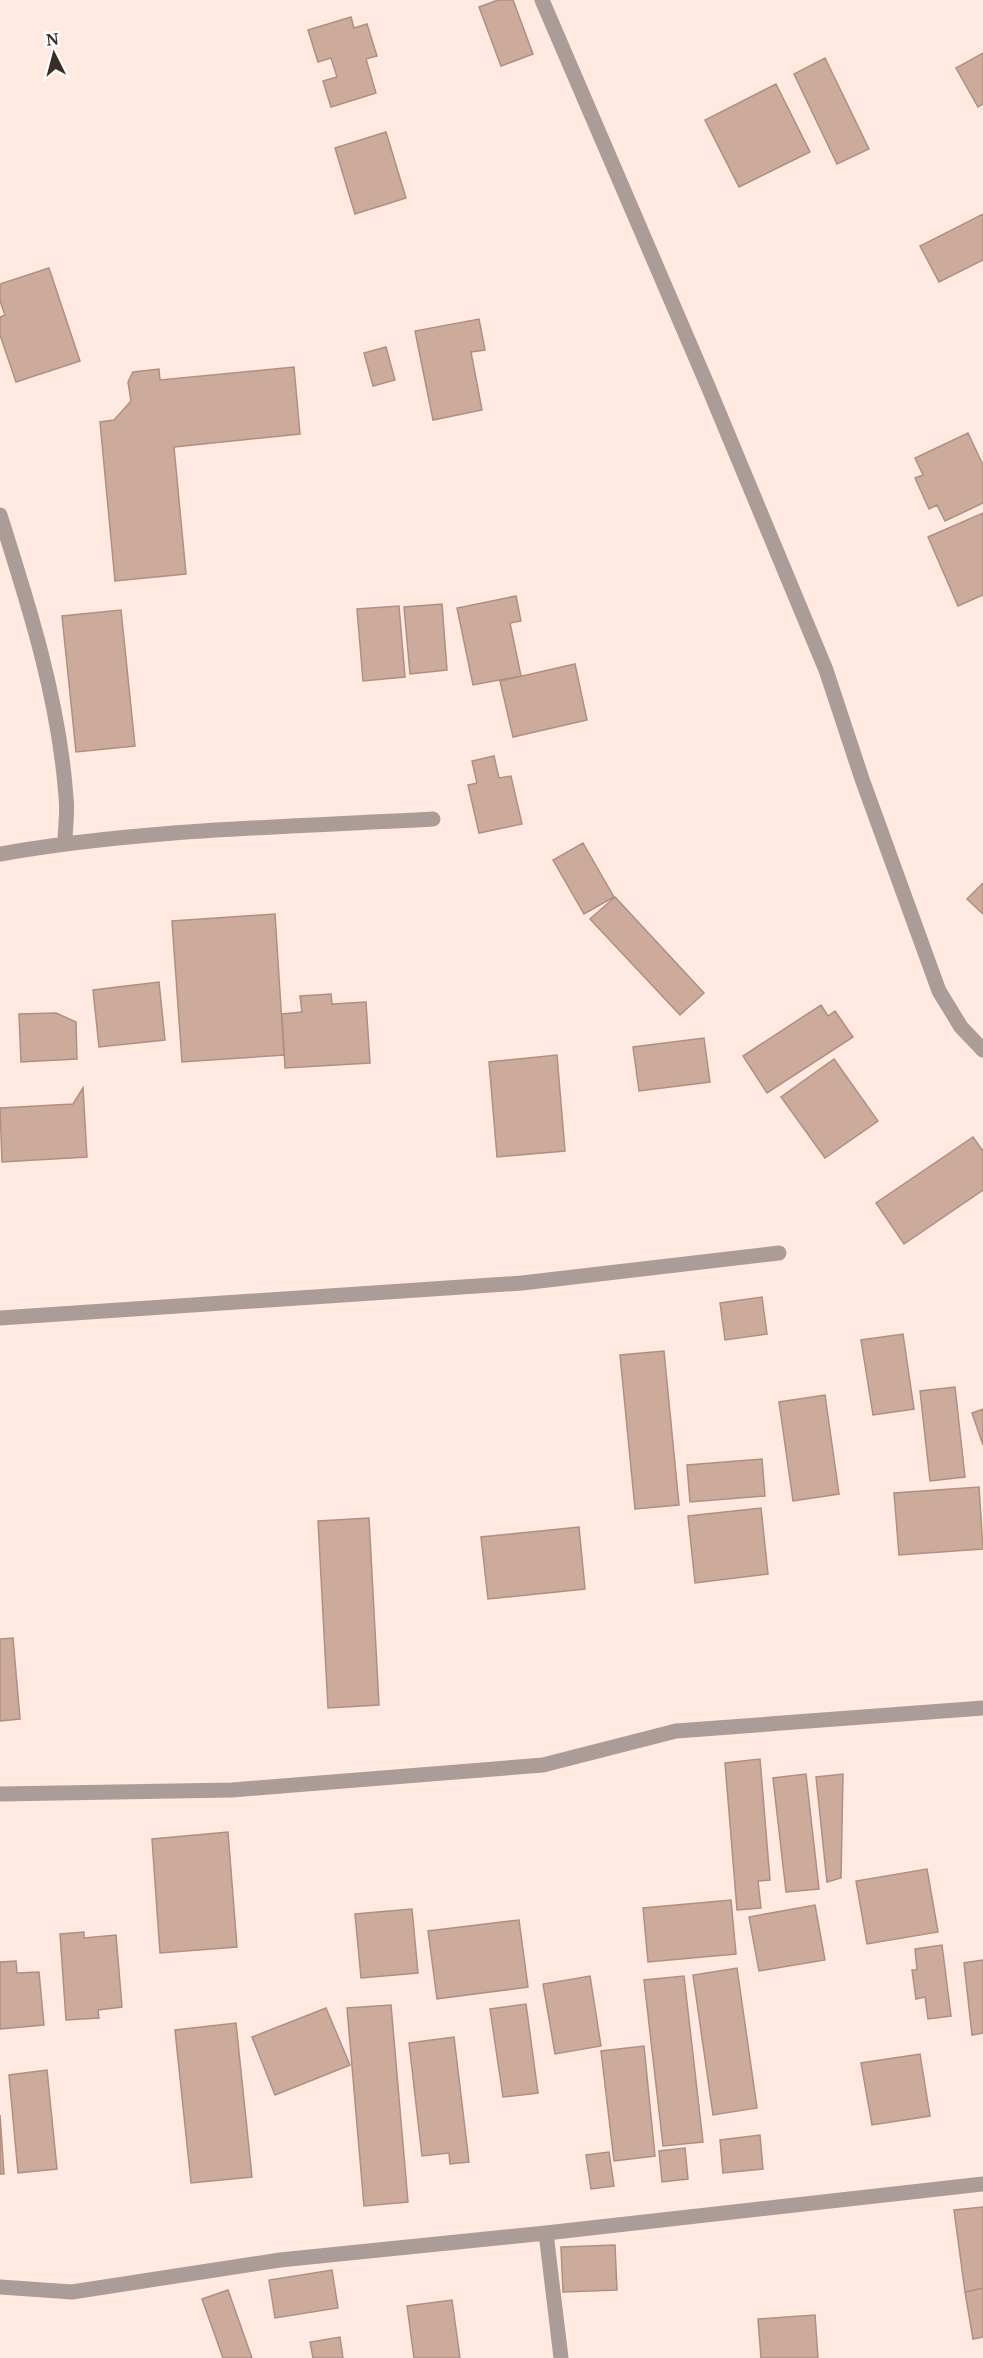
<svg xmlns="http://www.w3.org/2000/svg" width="983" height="2358" viewBox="0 0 983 2358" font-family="'Noto Serif',serif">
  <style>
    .building { fill: #ccab9c; stroke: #b08f81; stroke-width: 1.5 }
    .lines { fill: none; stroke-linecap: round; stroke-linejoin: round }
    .minor { stroke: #ac9c98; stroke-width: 15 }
  </style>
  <rect width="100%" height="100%" fill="#ffe9e0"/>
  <path class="building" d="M498 0H513L533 54 501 66 479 7Z
    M351 17 354 28 367 24 377 56 366 59 376 93 331 107 323 81 337 77 331 58 318 62 308 30Z
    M983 53V104L978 107 956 68Z
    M825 58 869 149 837 164 794 74Z
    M776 84 810 152 739 187 705 120Z
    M386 132 406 198 355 214 335 148Z
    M983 214V260L939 282 920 246Z
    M49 268 80 361 16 382 0 335V317L5 315 0 301V284Z
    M479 319 485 350 471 352 482 410 433 420 415 331Z
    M386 347 395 380 373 386 364 353Z
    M294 367 300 434 174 447 186 574 115 581 100 422 114 420 131 401 128 382 133 372 159 369 160 380Z
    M968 433 983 465V503L945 521 937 505 929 509 915 478 923 475 915 458Z
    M983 513V595L958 606 928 537Z
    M516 596 521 621 510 623 521 676 473 685 457 608Z
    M442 604 447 670 410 674 404 607Z
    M399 606 405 677 363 681 357 609Z
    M121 610 135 746 76 752 62 616Z
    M575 664 587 720 513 737 500 681Z
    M494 756 499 778 511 776 522 824 479 833 468 785 477 783 472 761Z
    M583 843 614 897 584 914 553 860Z
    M983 883V914L967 899Z
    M615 897 704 993 680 1015 590 919Z
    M275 914 284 1055 182 1062 172 921Z
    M159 982 165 1040 99 1047 93 990Z
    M331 994 332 1004 366 1002 370 1063 285 1068 282 1014 302 1012 300 996Z
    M821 1005 828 1016 835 1011 853 1037 767 1093 743 1056Z
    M56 1013 76 1022 77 1059 21 1062 19 1014Z
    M704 1038 710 1082 639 1091 633 1047Z
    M557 1055 565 1151 497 1157 489 1062Z
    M834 1059 878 1121 825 1158 781 1097Z
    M83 1088 87 1157 2 1162 0 1108 73 1104Z
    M973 1137 983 1151V1190L904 1244 876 1203Z
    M762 1297 767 1334 725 1340 720 1303Z
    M903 1334 914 1409 873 1415 861 1340Z
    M664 1351 679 1505 635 1509 620 1355Z
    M955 1387 965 1477 930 1481 920 1391Z
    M825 1395 839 1494 793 1501 779 1402Z
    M983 1409V1445L972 1413Z
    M762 1459 765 1496 690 1502 687 1465Z
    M979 1487 983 1549 899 1555 894 1493Z
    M761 1508 768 1574 695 1583 688 1516Z
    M369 1518 379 1705 328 1708 318 1521Z
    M579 1527 585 1589 488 1599 481 1537Z
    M13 1638 20 1719 0 1721V1639Z
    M760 1759 770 1880 758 1881 761 1908 737 1910 725 1763Z
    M806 1774 819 1889 786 1892 773 1778Z
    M843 1774 841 1878 827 1882 816 1777Z
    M228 1832 237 1947 160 1953 152 1839Z
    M927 1869 938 1932 867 1944 856 1881Z
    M731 1900 736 1954 648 1962 643 1908Z
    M815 1905 825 1960 759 1971 749 1917Z
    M412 1909 418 1973 361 1978 355 1914Z
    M519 1920 528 1987 437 1999 428 1931Z
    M84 1932V1938L116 1935 122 2007 98 2010 99 2018 66 2020 60 1934Z
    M942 1945 951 2016 928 2019 925 1997 916 1999 912 1970H917L915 1949Z
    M983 1960V2033L972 2035 964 1963Z
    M16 1961 17 1973 39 1972 44 2025 0 2029V1962Z
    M737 1968 757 2108 713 2115 693 1975Z
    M590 1976 601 2046 555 2054 543 1984Z
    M684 1976 703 2142 663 2146 644 1980Z
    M526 2004 538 2093 503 2097 490 2009Z
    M391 2005 408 2202 364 2206 347 2008Z
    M326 2008 350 2065 275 2095 252 2037Z
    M236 2023 252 2177 191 2183 175 2030Z
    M454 2037 469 2162 450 2164 449 2153 422 2156 409 2043Z
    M644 2046 655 2156 614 2161 601 2051Z
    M920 2054 930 2116 872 2125 861 2063Z
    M47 2070 57 2169 18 2173 9 2075Z
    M0 2115 4 2174H0Z
    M760 2135 763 2169 723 2173 720 2140Z
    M685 2148 688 2179 662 2182 659 2151Z
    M609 2152 614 2186 591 2189 586 2155Z
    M983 2207V2288L965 2292 954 2210Z
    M615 2245 617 2290 563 2292 561 2247Z
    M332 2270 338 2308 275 2318 269 2280Z
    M983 2288V2337L973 2339 965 2292Z
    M228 2290 252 2358H223L202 2299Z
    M452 2300 460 2358H414L407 2306Z
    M815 2315 818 2358H761L758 2319Z
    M340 2337 343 2358H313L310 2342Z"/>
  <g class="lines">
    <path class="minor" d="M542 0 707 384 826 670 862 779 939 991 961 1027 983 1050
      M0 515C29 606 59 700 66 797 68 812 65 828 65 843
      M0 854C143 829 288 827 433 819
      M0 1318 522 1283 779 1253
      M0 1794 232 1790 543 1765 676 1731 983 1708
      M546 2233 983 2184
      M0 2287 72 2292 280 2260 546 2233 561 2358"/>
  </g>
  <g transform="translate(54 54) rotate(354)" stroke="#ffffff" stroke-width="4.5" paint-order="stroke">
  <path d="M0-4.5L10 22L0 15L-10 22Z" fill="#3a2d27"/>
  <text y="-9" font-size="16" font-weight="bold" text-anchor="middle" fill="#3a2d27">N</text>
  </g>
</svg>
